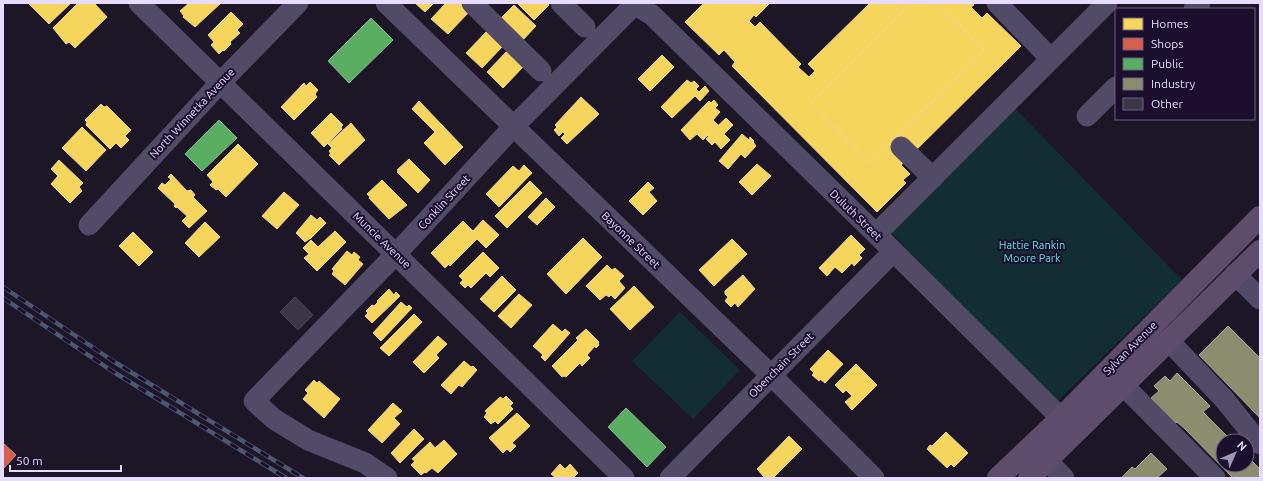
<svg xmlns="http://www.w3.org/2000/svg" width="1263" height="481" viewBox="0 0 1263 481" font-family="Ubuntu,sans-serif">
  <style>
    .green { fill: #132d35 }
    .homes { fill: #f6d55c; stroke: #f2d78d }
    .shops { fill: #d6604d; stroke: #db8582 }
    .public { fill: #5aae61; stroke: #84bc90 }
    .industry { fill: #8c8c6e; stroke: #a7a49a }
    .building { fill: #3c3447; stroke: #4a4159 }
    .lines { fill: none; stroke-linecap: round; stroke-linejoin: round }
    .minor { stroke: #524b67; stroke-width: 21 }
    .major { stroke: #5d4c6b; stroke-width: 22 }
    .rail-casing { stroke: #4c5772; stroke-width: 4.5 }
    .rail { stroke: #1b0f2d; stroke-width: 3; stroke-dasharray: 9; stroke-linecap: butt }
    .labels { text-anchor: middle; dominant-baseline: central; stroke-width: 4; stroke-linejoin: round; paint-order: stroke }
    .street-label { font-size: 11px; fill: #e7dbff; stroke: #1b0f2d }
    .park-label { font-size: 11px; fill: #5de9e4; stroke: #1b0f2d }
  </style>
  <rect width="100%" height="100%" fill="#1c1626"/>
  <path class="green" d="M1008 101 1182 280 1056 403 882 223Z
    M680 312 740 370 693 419 632 361Z"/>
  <path class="homes" d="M31 3H71L49 24 29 4Z
    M78 3H94L107 17 75 48 69 42 66 44 53 28Z
    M189 3H221L195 27 183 17 184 16 180 11Z
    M415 3H434L425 12Z
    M446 3H460L469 12 448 34 431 19Z
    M517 3H547L549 5 534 20Z
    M704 3H770L756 17 754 15 749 21 755 27 760 22 801 64 798 67 809 77 815 71 808 64 870 3H911L811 103 870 163 984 50 938 3H972L974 5 971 7 982 18 987 13 1021 46 901 165 910 174 903 180 906 183 877 212 732 66 735 62 724 50 719 55 685 22Z
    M911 3H938L984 50 870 163 811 103Z
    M514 5 536 26 522 41 500 19Z
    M231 12 243 24 237 30 240 33 230 42 231 44 224 51 223 50 219 54 211 45 214 42 208 35Z
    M487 31 503 46 482 68 466 53Z
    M508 50 524 66 503 88 487 72Z
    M662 55 674 67 650 91 638 79Z
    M687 80 691 83 694 81 699 86 696 89 699 92 705 86 709 91 700 101 695 96 672 118 661 107Z
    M310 82 318 90 315 94 317 97 294 120 281 107 304 83 306 86Z
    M581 97 599 114 567 144 561 138 565 134 563 132 559 136 554 130 557 127 555 125Z
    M714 100 718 105 715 108 720 112 713 120 718 125 703 140 697 134 690 140 681 130 709 101 711 103Z
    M419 101 463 147 445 165 424 143 435 132 412 109Z
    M101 104 104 107 107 106 131 130 125 136 129 140 121 148 116 143 110 149 86 125 87 122 85 120Z
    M331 113 343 125 341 127 342 129 324 147 311 133Z
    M726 118 733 125 724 134 730 140 721 149 715 142 712 145 706 139 709 136 708 135Z
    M351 123 365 140 339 165 329 155 331 154 329 151 332 148 328 144Z
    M82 127 106 150 86 171 62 148Z
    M742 134 749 140 750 137 754 141 753 142 756 146 745 158 741 154 728 169 719 161Z
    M238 144 258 164 226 197 218 189 216 190 210 185 213 182 207 175Z
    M409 159 430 180 418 193 397 172 399 171 397 170Z
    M59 160 83 183 79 187 82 191 70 203 51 184 58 176 51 169Z
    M757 164 771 176 752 195 739 182Z
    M524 165 532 173 499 207 486 194 513 166 519 171Z
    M171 174 187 191 191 190 195 195 193 197 207 211 189 228 182 221 187 216 177 207 176 208 174 206 175 204 158 188 162 183 165 185 171 179 168 177Z
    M382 180 407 205 389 219 369 198 370 197 367 194Z
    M530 181 542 193 507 228 495 216Z
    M648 182 654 188 649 192 657 201 643 215 629 201Z
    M284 192 299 205 277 229 262 216Z
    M546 198 555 207 537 225 528 217Z
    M311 215 317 220 320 217 326 223 310 239H309L305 242 296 233Z
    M483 220 499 235 486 248 477 239 450 266 449 264 445 268 431 253 463 221 473 231Z
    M205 222 220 237 199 257 185 243Z
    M335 231 346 242 317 271 304 258 309 254 303 248 311 240 318 247Z
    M133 232 153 252 139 266 119 246Z
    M851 235 865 249 859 255 862 258 854 266 852 263 842 273 835 267 827 276 819 268Z
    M583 238 602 257 566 294 547 274Z
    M732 239 747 254 714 286 699 270Z
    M347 251 352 255 354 252 360 257 358 260 363 264 345 285 332 274 334 271 332 269Z
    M483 252 499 268 490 277 486 273 471 288 468 285 465 288 460 283 463 280 459 276Z
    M607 265 612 270 615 268 624 276 619 281 625 288 615 299 611 295 609 297 606 295 600 300 586 286Z
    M743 275 755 289 738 307 735 303 731 307 725 301 728 297 725 294V291Z
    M502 276 516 290 494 312 480 299Z
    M634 286 654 307 630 330 610 309Z
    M389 289 394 295 396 292 400 296 372 323 365 316 368 313 366 311 372 305 374 306 378 302 377 301Z
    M519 294 532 305 511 328 498 316Z
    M401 302 407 307 409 305 412 308 381 341 373 333Z
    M414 314 422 322 389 356 380 348Z
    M553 324 562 332 565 329 570 333 545 361 541 357 543 355 533 346Z
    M586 329 599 342 598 343 599 345 596 348 595 346 587 355 590 358 582 366 580 363 566 377 564 376 562 377 552 366 578 340 576 338Z
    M438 336 447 344 436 355 439 358 424 373 413 362Z
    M828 350 843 364 825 383 820 379 819 381 812 375 814 373 810 369Z
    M464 361 471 367 473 366 477 370 462 387 459 385 451 394 441 385Z
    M856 364 877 385 852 410 845 402 852 396 846 390 843 393 835 385Z
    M314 380 317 383 319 381 340 399 324 418 303 399 308 393 305 390Z
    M506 396 513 403 510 406 513 409 498 424 495 421 491 424 484 417 487 413 485 411 500 397 503 399Z
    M393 403 402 411 394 418 400 424 382 443 368 430Z
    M517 413 530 426 512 443 516 446 510 452 507 449 503 453 489 438Z
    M414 429 424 439 400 463 391 453Z
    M946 432 968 453 954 467 951 464 947 468 927 449 930 445 932 446Z
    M789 436 802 449 773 478H765L757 469Z
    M444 440 457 454 438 473 432 468 426 473 425 472 421 475 411 465 415 461 412 459 430 442 435 448Z
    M560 464 565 469 570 464 578 473 573 478H556L551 474Z"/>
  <path class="shops" d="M3 443 16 455 3 469Z"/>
  <path class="public" d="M371 18 393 40 349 83 328 61Z
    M219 120 237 138 202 171 185 154Z
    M626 408 666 447 647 467 608 427Z"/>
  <path class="industry" d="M1228 326 1260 358V418L1199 355Z
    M1177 373 1210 406 1203 412 1232 441H1223V465H1247V456L1260 469V478H1233L1185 429 1177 422 1175 424 1151 398 1159 391 1154 386 1165 376 1170 381Z
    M1151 453 1167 469 1157 478H1121L1132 467 1135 469Z"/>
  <path class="building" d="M295 297 313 315 298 330 280 312Z"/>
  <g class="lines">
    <path class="minor" d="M139 3 624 478
      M386 3 771 375 874 478
      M472 3 541 71
      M561 3 585 27
      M633 3 652 15 876 234 1073 430
      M997 3 1051 59
      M1194 9 1200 3
      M1087 116 1116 87
      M901 147 933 178
      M89 225 220 83 298 3
      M876 234 1107 3
      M1235 274 1260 299
      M1168 340 1224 399 1260 444
      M1123 385 1215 478
      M1035 448 1064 478
      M387 478 365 463 308 440 274 419 254 401 396 254 513 127 634 5
      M670 478 893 252"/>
    <path class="major" d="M998 478 1061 418 1260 217
      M1029 478 1260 251"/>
    <defs>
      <path id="rail" d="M3 287 116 363 303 478
        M3 298 112 371 286 478"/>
    </defs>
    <use href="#rail" class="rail-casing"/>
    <use href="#rail" class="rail"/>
  </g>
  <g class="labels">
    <g class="street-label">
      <text transform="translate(192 113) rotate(-47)">North Winnetka Avenue</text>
      <text transform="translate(444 202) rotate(-47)">Conklin Street</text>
      <text transform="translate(856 215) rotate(44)">Duluth Street</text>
      <text transform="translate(382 240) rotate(44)">Muncie Avenue</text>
      <text transform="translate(631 240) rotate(44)">Bayonne Street</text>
      <text transform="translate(1130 348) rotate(-45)">Sylvan Avenue</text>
      <text transform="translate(781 365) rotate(-45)">Obenchain Street</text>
    </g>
    <g class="park-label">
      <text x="1032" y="245">Hattie Rankin<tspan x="1032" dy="13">Moore Park</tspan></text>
    </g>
  </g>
  <rect width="1263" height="481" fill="none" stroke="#e7dbff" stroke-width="8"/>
  <rect x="1115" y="8" width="140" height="112" fill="#1b0f2d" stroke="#6d6181"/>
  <rect x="1123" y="18" width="20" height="12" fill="#f6d55c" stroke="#6d6181"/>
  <text x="1151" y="28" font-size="12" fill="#e7dbff">Homes</text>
  <rect x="1123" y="38" width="20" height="12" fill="#d6604d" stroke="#6d6181"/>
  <text x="1151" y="48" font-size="12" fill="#e7dbff">Shops</text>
  <rect x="1123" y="58" width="20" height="12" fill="#5aae61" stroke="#6d6181"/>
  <text x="1151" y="68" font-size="12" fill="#e7dbff">Public</text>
  <rect x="1123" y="78" width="20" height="12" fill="#8c8c6e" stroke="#6d6181"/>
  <text x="1151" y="88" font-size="12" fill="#e7dbff">Industry</text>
  <rect x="1123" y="98" width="20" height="12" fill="#3c3447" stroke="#6d6181"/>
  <text x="1151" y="108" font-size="12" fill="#e7dbff">Other</text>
  <g transform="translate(1235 453) rotate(45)"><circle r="19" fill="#1b0f2d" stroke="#6d6181"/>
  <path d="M0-3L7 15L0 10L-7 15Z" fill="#a096b3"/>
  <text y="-6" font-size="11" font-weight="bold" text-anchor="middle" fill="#e7dbff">N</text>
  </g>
  <path d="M10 465v6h111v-6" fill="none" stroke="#e7dbff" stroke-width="2"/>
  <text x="16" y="465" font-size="12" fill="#e7dbff" stroke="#1b0f2d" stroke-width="3" paint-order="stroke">50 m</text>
</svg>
